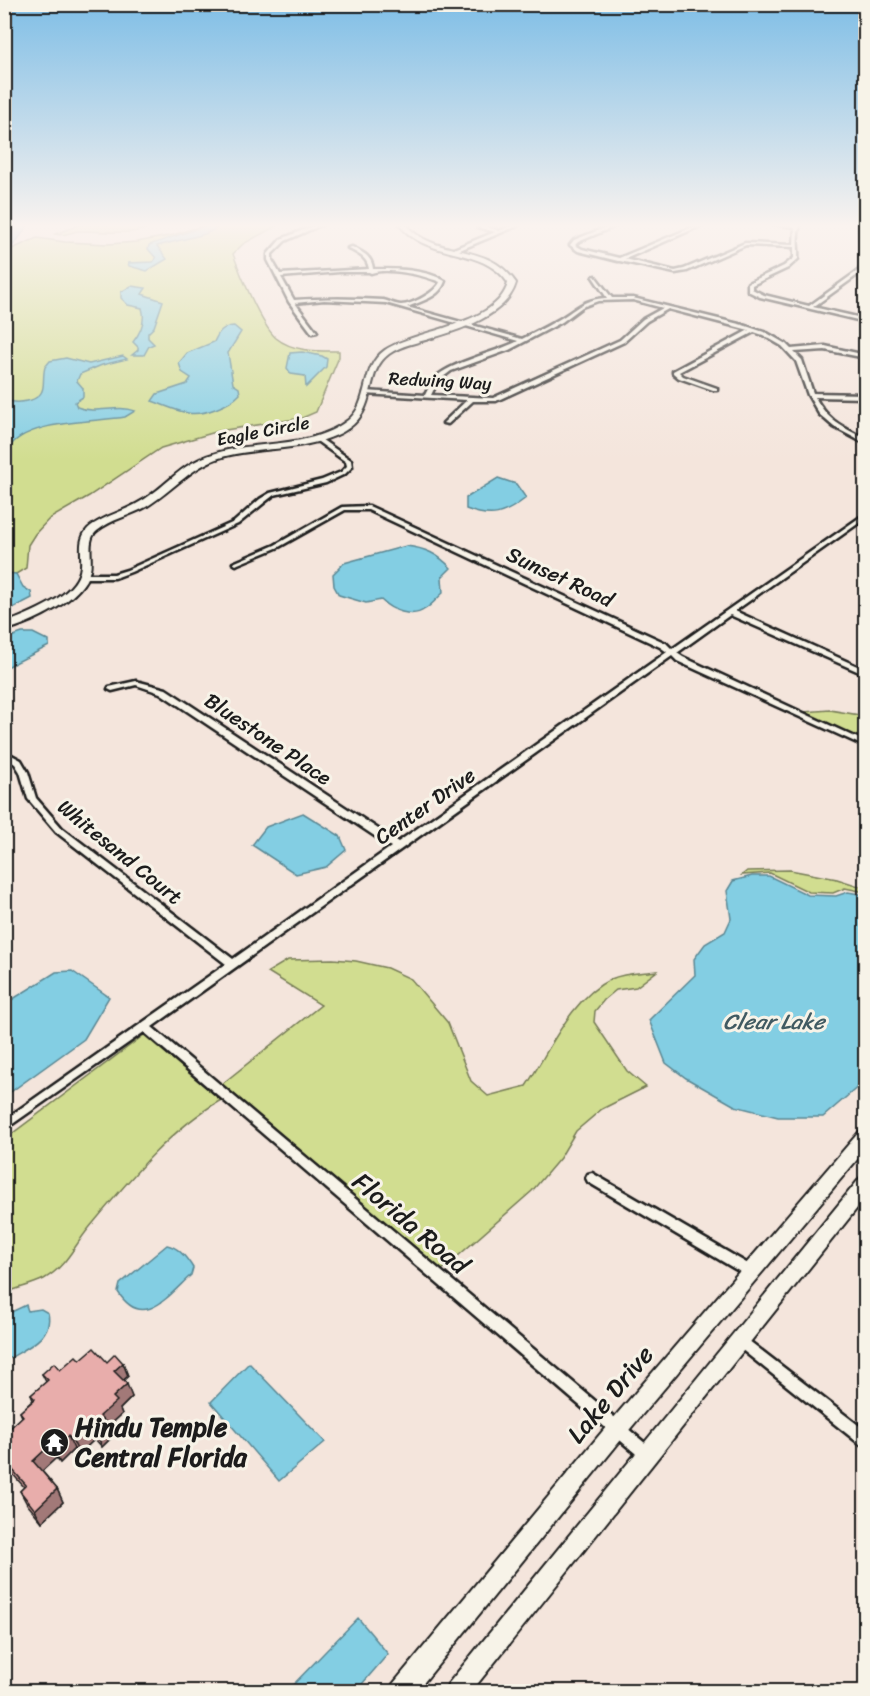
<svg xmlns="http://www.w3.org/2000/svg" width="870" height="1696" viewBox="0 0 870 1696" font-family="Sriracha,sans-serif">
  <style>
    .green { fill: #d1dd90; stroke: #767c56; stroke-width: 1.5 }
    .water { fill: #83cee3; stroke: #5a8793; stroke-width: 1.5 }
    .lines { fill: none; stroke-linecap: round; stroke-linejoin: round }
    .street-casing { stroke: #1c1c1c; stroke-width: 5 }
    .secondary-casing { stroke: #1c1c1c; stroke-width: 4 }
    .street { fill: #f7f3e8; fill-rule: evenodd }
    .secondary { fill: #f7f3e8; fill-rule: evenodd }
    .wall { fill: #c89593; stroke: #1c1c1c; stroke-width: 1.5 }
    .shaded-wall { fill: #a27978; stroke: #1c1c1c; stroke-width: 1.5 }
    .building { fill: #e8adab; stroke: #1c1c1c; stroke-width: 1.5 }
    .labels { text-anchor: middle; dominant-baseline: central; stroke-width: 6; stroke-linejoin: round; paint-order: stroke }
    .far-street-label { font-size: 18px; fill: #1c1c1c; stroke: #f7f3e8 }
    .street-label { font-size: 21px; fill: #1c1c1c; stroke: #f7f3e8 }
    .water-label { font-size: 22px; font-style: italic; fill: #405a62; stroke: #f7f3e8 }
    .near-street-label { font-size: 26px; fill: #1c1c1c; stroke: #f7f3e8 }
    .near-poi-label { font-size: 26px; font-weight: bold; fill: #1c1c1c; stroke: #f7f3e8; text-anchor: start }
  </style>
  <rect width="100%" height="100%" fill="#f4e5dc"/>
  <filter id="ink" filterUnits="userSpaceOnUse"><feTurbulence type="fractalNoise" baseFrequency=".0167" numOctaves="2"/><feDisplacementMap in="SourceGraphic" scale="12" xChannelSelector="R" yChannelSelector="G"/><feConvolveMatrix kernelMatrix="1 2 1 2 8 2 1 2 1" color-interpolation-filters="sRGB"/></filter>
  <g filter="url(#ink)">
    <path class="green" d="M77 224H158C131 238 106 230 78 231 69 232 65 237 55 234L77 226Z
      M207 224H280L243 244 233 254C240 273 261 325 276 338 293 352 318 351 339 351V357L316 412 302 418 219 431 161 448 89 496 49 519 35 534 28 545 26 568 16 574 5 573V252L37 238 65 242 108 244 137 242 173 235Z
      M830 710 865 716V741L803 712Z
      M790 870 837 879 865 888V892L845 888 833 893 809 892 770 873 742 875 747 871Z
      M333 959 356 961 387 968 411 979 448 1023 471 1081 488 1096 526 1086C550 1050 571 998 611 979 624 973 642 973 657 971L636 987 616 990 604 1000 595 1011 594 1022 627 1071 646 1087 602 1109 576 1131 560 1158 532 1191 442 1270 222 1084 321 1005 268 972 288 960Z
      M144 1035 221 1100C168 1131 128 1181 89 1228 74 1246 66 1267 44 1279 32 1285 17 1288 5 1293V1139Z"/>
    <path class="water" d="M5 224H28C24 232 12 249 5 252Z
      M211 224H224L205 234 157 246 167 259 147 271 129 266 128 263 153 262 156 258 148 249 149 245Z
      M131 286 146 288 142 294 163 301 154 327 148 333V338L154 344 149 346 144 355H132L138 350V347L133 342C141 332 146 321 142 308L128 305 121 298V292Z
      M234 326 241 332 228 353 233 384 239 388 240 394C230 405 203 416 188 413 176 411 164 405 152 401L157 394 187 384 191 378 182 372 179 363 187 353 214 342C219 331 222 327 234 326Z
      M302 352 322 356 327 359 326 367 306 387 305 376 291 374 287 368 290 353Z
      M123 356 127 359 102 365 80 374 77 381 83 388V397L75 402 77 407C96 415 116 404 135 411L125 417C95 422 32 420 11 445 8 449 6 454 5 458V400C16 404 41 403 43 387 44 380 43 374 45 367L50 361 66 358 89 364Z
      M498 478 516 484 526 498C504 515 492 519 466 509V498Z
      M406 546C425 548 438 554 451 568L442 577 443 593C437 598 432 605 425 609 412 619 391 610 381 600L366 603 339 595 334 586 333 574 344 563Z
      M5 573 16 574 23 587 31 592 32 598 5 612Z
      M22 633H33L49 641V646L5 668V639Z
      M303 813 340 836 346 850 326 867 296 874 252 845 266 827Z
      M752 876H769L808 895 836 896 848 892 865 895V1078L860 1085 823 1117H778L735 1106 686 1078 666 1063 649 1020 695 975 694 959 705 944 725 932 731 919 727 891 733 881Z
      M72 971 109 997 84 1039 5 1096V1004L56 972Z
      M167 1245C178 1247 187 1258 193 1268L191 1275C168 1296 143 1331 118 1292L120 1284Z
      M26 1305 28 1311 41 1309 48 1313C54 1339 23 1349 5 1361V1315Z
      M249 1363 325 1442 279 1481 211 1402Z
      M358 1618 388 1654 356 1691H287Z"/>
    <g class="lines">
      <defs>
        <path id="street" d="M318 224H323L285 241 272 254V260L280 274 369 269C367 256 357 254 348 248L352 247C362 252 372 256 373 269 397 269 425 269 445 281 440 297 422 301 407 307L522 339C533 333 544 328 556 321 576 310 582 299 607 298L593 277 595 276 612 298H633L743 325 767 333 786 344 791 349 825 346 866 355V358L825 350 794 352 802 360 813 393 866 394V398L815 397C829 422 841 426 866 439V444L834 427 819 414 808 395 796 361 782 346 763 335 754 332 679 372 683 376 717 388V390H713L679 378 673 373V371L749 330 668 309 647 321 624 342 496 401H473L448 424 443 423 467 400 364 394V392L366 391 425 395C428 389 431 382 435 378 451 362 495 353 518 341L386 303 324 300 295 303 317 332 312 333 289 302 268 260V254L281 239ZM339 272H369L371 273C387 267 424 275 440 282 436 292 412 305 401 305 395 305 389 301 383 300 353 298 323 298 294 300L281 277ZM633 300 663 308 643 319 620 340 493 398 431 395 438 381 451 371 509 350 562 322 582 307 598 301Z
          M479 224H483V225L499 231 513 225V224H517V226L455 252H451V250L495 232 478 227Z
          M614 224H620L578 242 575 245 582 249 619 258 700 224H705L625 259 675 271 684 269 745 243 794 245 795 227 774 224H801C795 234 799 248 798 259L788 268 752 285V289L764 295 809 306 859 270 863 258 858 224H862C865 239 868 256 863 271L813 307 866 319V322L760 297 748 291V283L784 266 794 258V247L746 245 687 271 675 273 620 261H618L578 251 570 245 574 240Z
          M314 437H318L351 460 352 467 345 474 326 483 274 495 265 502 238 524 131 572 115 578H83L80 576 83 574H114L127 570 234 522 260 499 270 493 322 480 341 472 347 466 346 462 314 439Z
          M369 506 666 643 672 649 866 513V518L735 611 866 670V675L730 615 677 653 683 657 866 742V747L677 661 672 656 152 1027 652 1449 654 1454 652 1459 647 1461 642 1459 144 1032 4 1130V1120L226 964 56 832 28 799 20 772 15 764 4 757V751L21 760 28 772 36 798 62 828 233 959 391 847 160 693 136 685 112 691 108 689 109 687 136 681 166 689 398 842 667 652 660 647 368 510H345L279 547 238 564 236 565 233 563 275 545 342 507Z
          M592 1173 755 1268 757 1272 755 1276 751 1278 747 1276 588 1182 586 1178 588 1174Z
          M740 1335 744 1337 866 1431V1446L861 1445 736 1345 734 1341 736 1337Z"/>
        <path id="secondary" d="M399 224H405C438 261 486 239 516 283 507 315 460 330 432 338 417 343 401 345 389 354 362 374 381 412 341 433 306 451 264 447 226 456 193 464 174 490 146 507 130 516 111 519 97 531 86 540 93 557 90 570 83 600 32 623 4 631V624C29 613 78 597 81 566 82 554 78 541 86 531 91 524 101 520 109 516 123 510 137 505 149 496 164 486 176 472 192 463 240 435 303 455 348 420 370 403 360 367 385 350 416 329 497 326 508 283 483 245 426 261 399 224Z
          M866 1129V1149L625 1435 416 1692H390L393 1684 611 1421 860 1131Z
          M866 1176V1197L471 1692H445L448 1684 860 1178Z"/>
      </defs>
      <use href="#street" class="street-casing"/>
      <use href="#secondary" class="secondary-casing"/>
      <use href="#street" class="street"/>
      <use href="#secondary" class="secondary"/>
    </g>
    <path class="wall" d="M80 1360 123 1363 128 1376 124 1380 132 1397 120 1409 122 1414 108 1427 112 1437 102 1447 95 1439 79 1454 74 1449 60 1463 56 1458 42 1471 57 1489 63 1502 42 1522 27 1504 20 1491 24 1487 4 1464V1426L8 1430 22 1417 20 1412 33 1400 31 1395 46 1382 42 1374 60 1370Z"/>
    <path class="shaded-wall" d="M123 1363 128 1376 119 1384 114 1371Z
      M127 1384 132 1397 120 1409 122 1414 108 1427 112 1437 102 1447 97 1434 100 1416 113 1397Z
      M90 1426 95 1439 79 1454 73 1441Z
      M68 1436 74 1449 60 1463 54 1450Z
      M50 1445 56 1458 39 1474 33 1461Z
      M57 1489 63 1502 42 1522 35 1510Z"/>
    <path class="building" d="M94 1348 107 1362 115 1354 123 1363 114 1371 127 1384 113 1397 117 1401 100 1416 107 1424 97 1434 90 1426 73 1441 68 1436 54 1450 50 1445 33 1461 57 1489 35 1510 20 1491 26 1485 4 1460V1426L8 1430 23 1416 20 1412 35 1399 31 1395 48 1380 42 1374 54 1363 60 1370 76 1356 80 1360Z"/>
  </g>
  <linearGradient id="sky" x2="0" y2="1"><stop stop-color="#7fbee6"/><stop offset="0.49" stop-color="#faf3ef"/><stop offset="1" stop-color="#faf3ef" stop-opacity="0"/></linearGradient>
  <rect width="870" height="461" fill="url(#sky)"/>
  <defs>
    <symbol id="temple-disc" viewBox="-11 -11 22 22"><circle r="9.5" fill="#1c1c1c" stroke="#f7f3e8"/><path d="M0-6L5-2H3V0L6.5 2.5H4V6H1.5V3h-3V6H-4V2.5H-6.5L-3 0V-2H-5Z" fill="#fff"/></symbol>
  </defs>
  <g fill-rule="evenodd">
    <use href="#temple-disc" x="38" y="1426" width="33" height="33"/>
  </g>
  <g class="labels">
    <g class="far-street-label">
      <text transform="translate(440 381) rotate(3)">Redwing Way</text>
      <text transform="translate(263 431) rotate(-11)">Eagle Circle</text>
    </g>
    <g class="street-label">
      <text transform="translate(560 577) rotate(25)">Sunset Road</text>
      <text transform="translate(268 739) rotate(34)">Bluestone Place</text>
      <text transform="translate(425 806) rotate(-35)">Center Drive</text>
      <text transform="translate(120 852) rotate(39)">Whitesand Court</text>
    </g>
    <g class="water-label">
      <text x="774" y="1021">Clear Lake</text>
    </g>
    <g class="near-street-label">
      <text transform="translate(411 1223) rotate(40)">Florida Road</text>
      <text transform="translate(610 1394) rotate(-50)">Lake Drive</text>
    </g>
    <g class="near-poi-label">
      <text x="75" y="1427">Hindu Temple<tspan x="75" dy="30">Central Florida</tspan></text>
    </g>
  </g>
  <rect width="870" height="1696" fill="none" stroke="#f7f3e8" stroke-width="24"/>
  <rect x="12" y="12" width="846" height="1672" fill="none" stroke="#1c1c1c" stroke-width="2" filter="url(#ink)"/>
</svg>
